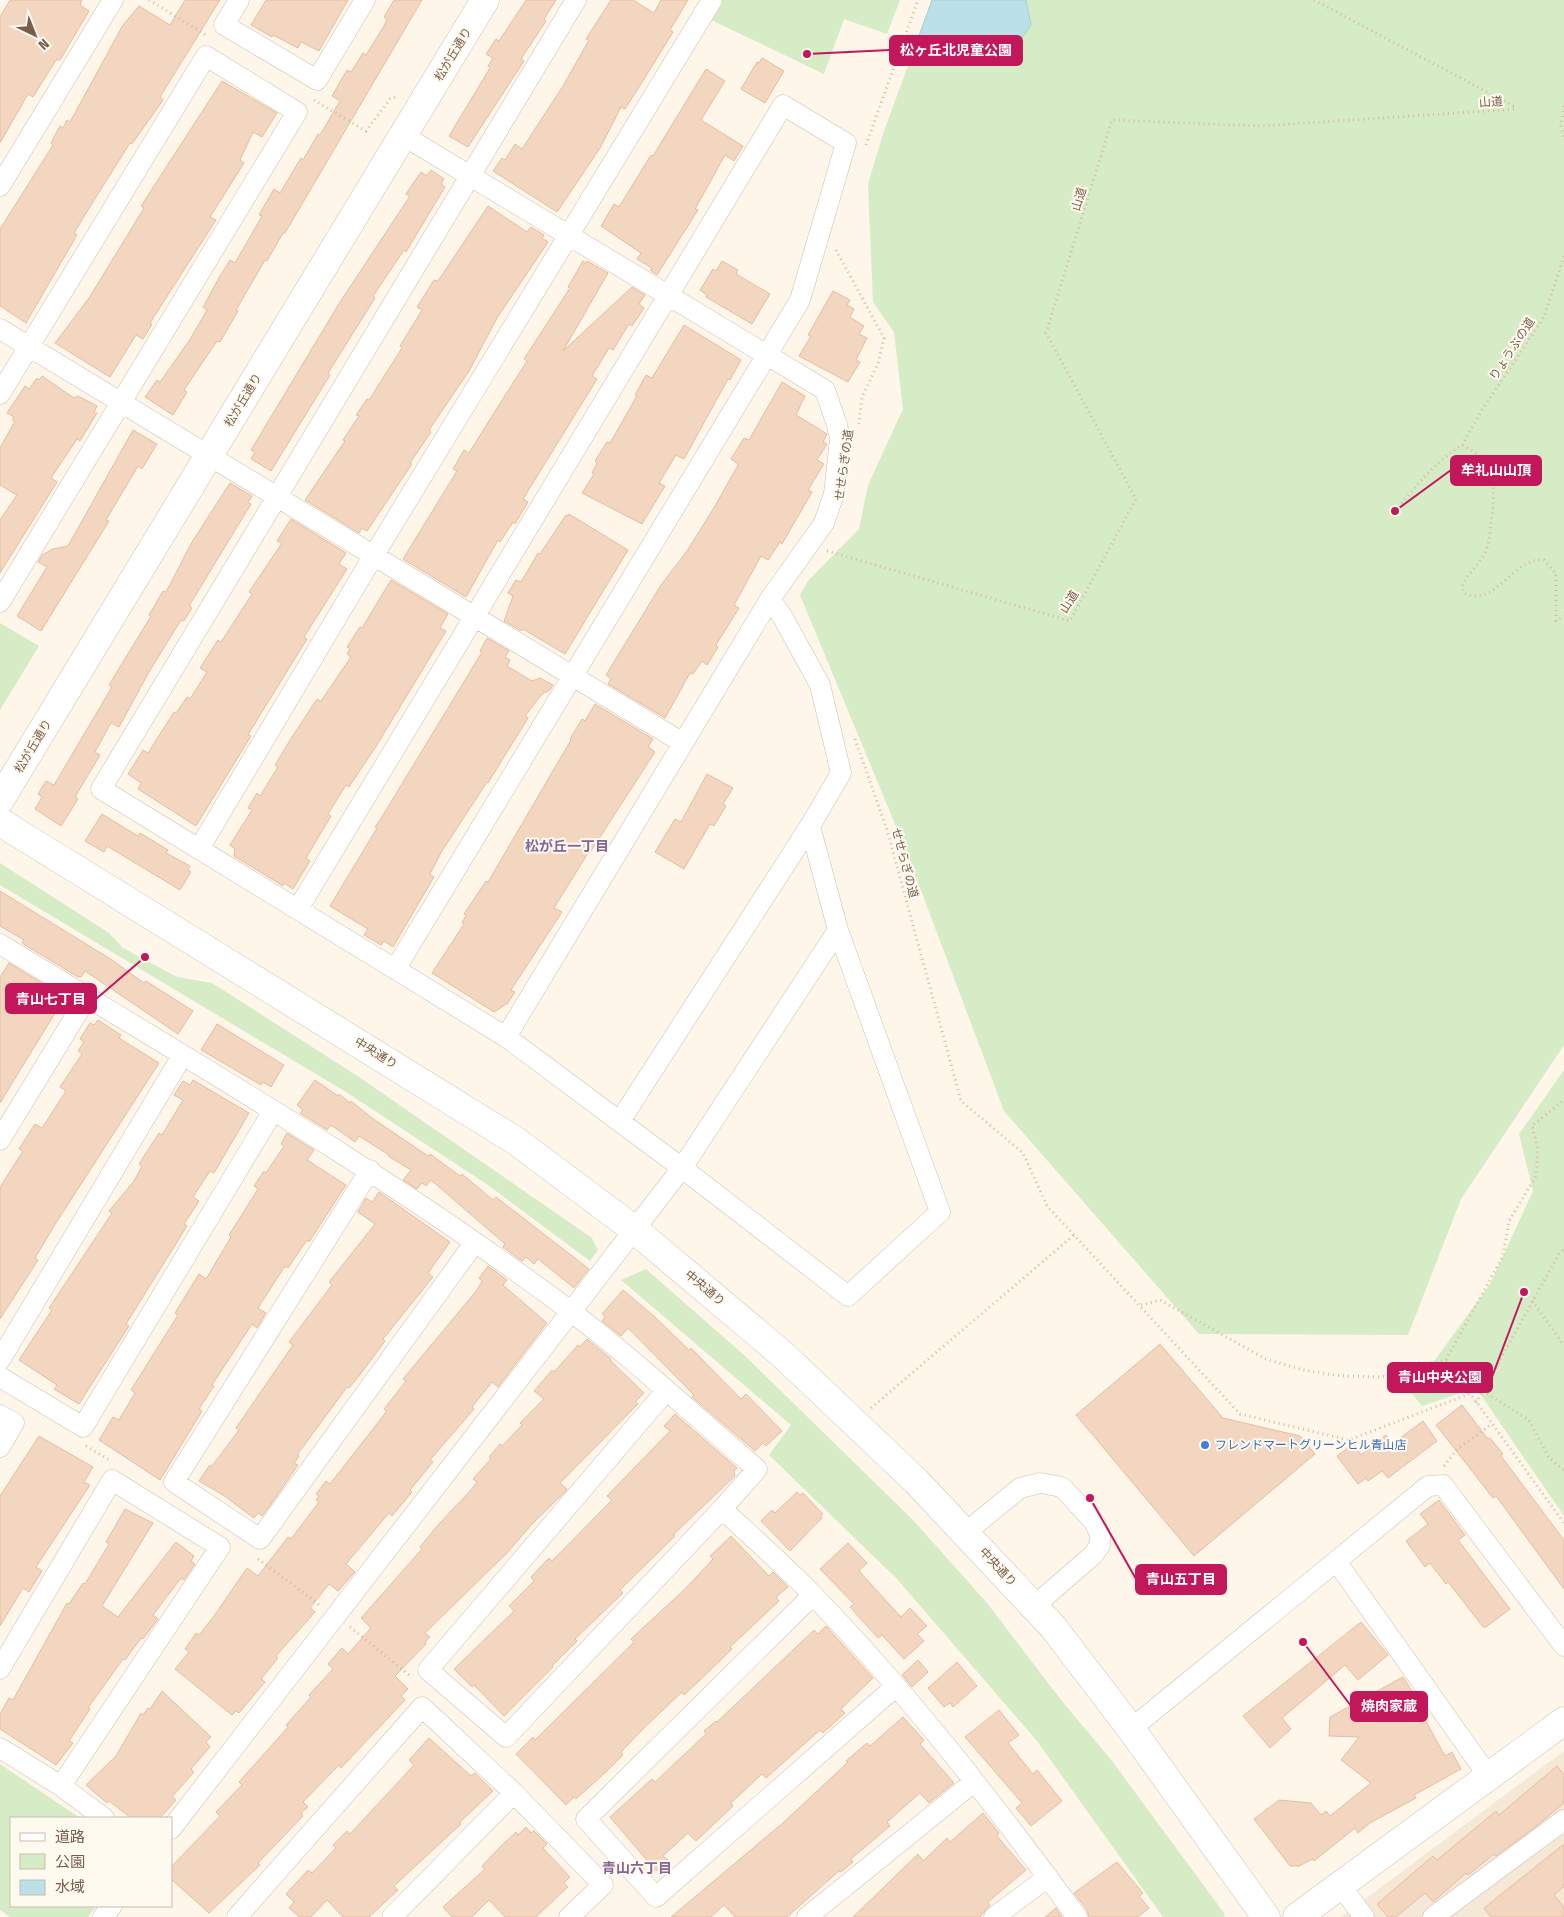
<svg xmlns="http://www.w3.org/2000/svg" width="1564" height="1917" viewBox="0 0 1564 1917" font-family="'Fira Sans Condensed','Noto Sans JP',sans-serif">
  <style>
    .residential { fill: #f5e8d7 }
    .green { fill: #d5ecc7 }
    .water { fill: #bce0e8; stroke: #a2d0da }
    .building { fill: #f3d6c0; stroke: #e6bda0 }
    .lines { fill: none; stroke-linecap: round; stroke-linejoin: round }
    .street-casing { stroke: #d0beae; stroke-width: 21 }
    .secondary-casing { stroke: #d3bfac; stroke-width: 29 }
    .path { stroke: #d9b9a2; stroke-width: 3; stroke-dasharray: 1 4; stroke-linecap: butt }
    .street { stroke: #fff; stroke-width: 20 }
    .secondary { stroke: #fff; stroke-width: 28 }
    .shop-dot { fill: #3f7fe0; stroke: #fffaf0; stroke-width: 2 }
    .labels { text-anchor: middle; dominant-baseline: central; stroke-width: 4; stroke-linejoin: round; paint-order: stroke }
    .street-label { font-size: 12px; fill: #795d4b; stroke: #fffaf0 }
    .shop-label { font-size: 12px; fill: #366cbe; stroke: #fffaf0; text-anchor: start }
    .neighbourhood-label { font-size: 14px; font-weight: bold; fill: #866495; stroke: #fffaf0 }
    .leader { fill: none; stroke: #c2185b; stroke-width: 2 }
    .callout-dot { fill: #c2185b; stroke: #fffaf0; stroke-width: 2 }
    .callout { fill: #c2185b; stroke: #c2185b; stroke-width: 2 }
    .callout-label { font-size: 14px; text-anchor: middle; font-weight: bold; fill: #fff }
  </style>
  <rect width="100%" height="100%" fill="#fdf6e9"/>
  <path class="residential" d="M1564 1751V1917H1341Z"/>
  <path class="green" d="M719 0H900L887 34 844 19 824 74 709 19Z
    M932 0H1564V1045L1461 1199 1408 1335 1199 1334 1004 1111 905 848 800 595 808 581 859 529 868 485 903 409 894 332 873 302 868 184 883 134Z
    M0 623 39 646 0 710Z
    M0 863 109 933 123 948 177 977 212 983 356 1075 592 1238 598 1250 590 1261 488 1185 346 1092 0 885Z
    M1564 1070V1516L1476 1388 1422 1406 1395 1373 1435 1360 1490 1284 1533 1191 1519 1134Z
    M646 1269 745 1356 913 1520 987 1603 1061 1700 1112 1761 1224 1913 1225 1917H1163L1037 1741 897 1579 769 1455 791 1425 621 1280Z
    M0 1764 80 1818H11V1906H96L88 1917H10L0 1910Z"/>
  <path class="water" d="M932 0H1026L1031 25 1004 64 912 55Z"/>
  <path class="building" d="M10 0H82L80 5 89 11 60 60H56L33 97 28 94 0 143V17Z
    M185 0H220L160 97 163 100 132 144 130 143 96 197 74 233 77 235 26 323 0 306V229L53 145 51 143 60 126 63 128 67 120 70 122 123 25 139 6 170 25Z
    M266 0H348L319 51 301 42 298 48 273 35 272 37 251 25Z
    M394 0H422L285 233H283L267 261 265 260 236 310 238 311 220 342 217 341 184 390 187 392 173 415 145 397 157 380 160 382 189 341 207 310 203 307 220 276 230 260 235 263 262 216 259 215 274 189 280 193 301 158 303 160 318 134 320 135 340 101 332 96 347 70 351 72 363 53 366 55 384 26 387 19 384 17Z
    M526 0H556L544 19 546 21 521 59 524 61 468 147 449 136 490 68 488 66 493 58 486 54 496 39 499 41Z
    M611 0H633L654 13 661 0H688L670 30 673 32 644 79 625 109 621 107 600 148 557 212 493 171 502 158 505 160 515 144 522 149 563 86 589 40 586 39Z
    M762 58 784 71 765 103 741 89 757 62 759 63Z
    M706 69 725 81 701 120 743 146 734 161 725 155 695 209 698 210 657 275 650 270 652 268 637 259 641 253 601 226 614 204 619 207 651 155 653 156Z
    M222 81 277 113 262 137 253 132 240 160 244 163 210 217 216 220 150 323 152 324 143 339 136 335 110 377 55 343 89 298 144 208 141 206Z
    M431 170 444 179 441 184 445 187 406 252 404 250 373 296 375 298 328 373 330 375 271 471 251 459 255 452 251 450 340 302 410 196 406 194 421 172 427 176Z
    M488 206 527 232 531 227 544 235 542 238 548 242 497 318 469 371 429 430 431 432 410 463 412 464 367 531 362 528 359 533 305 500 345 441 343 440 359 416 356 415 367 399 369 400 402 348 400 346 422 310 417 307 434 280 438 281Z
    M583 261 586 263 587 261 608 273 563 351 632 287 645 295 639 304 644 308 632 326 629 324 613 350 609 348 592 376 597 379 523 499 528 502 515 524 513 522 500 542 498 540 466 597 403 559 457 471 453 469 464 450 469 453 497 408 527 361 524 359 570 288 568 287Z
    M722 261 738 270 736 274 770 294 752 324 706 297 707 295 700 290 713 269 716 271Z
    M833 291 850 300 847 305 854 309 850 317 864 326 859 334 867 338 856 360 860 362 848 382 799 356 811 336 808 335Z
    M684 325 741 360 730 380 728 379 684 459 676 455 659 483 665 486 642 524 582 493 594 474 592 473 597 463 595 461 607 442 610 443 637 396 635 395 646 375 652 378Z
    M42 376 74 398 78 396 97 406 94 412 97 413 80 441 77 439 51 478 57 482 0 573V520L17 495 0 485V448L15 421 12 420 14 417 7 413 25 386 29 389 37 378 39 380Z
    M782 382 805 396 796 415 827 434 823 442 827 444 817 460 824 464 808 490 812 492 782 544 780 542 768 560 761 556 734 605 739 608 716 645 718 647 707 665 702 661 693 674 690 673 665 718 608 684 611 679 606 675 661 585 687 551 715 506 737 467 738 464 731 459 744 438 749 440Z
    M133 430 157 444 142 469 138 466 106 520 109 521 41 631 17 616 47 567 38 562 42 555 53 549 68 546Z
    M230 483 252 496 248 503 251 504 189 606 192 608 184 621 181 620 149 672 119 727 111 723 95 752 100 755 75 797 78 799 61 826 35 809 42 797 38 794 46 781 54 785 112 687 109 685 151 616 149 615 163 591 166 592 192 542Z
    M569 514 628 550 565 654 523 629 521 631 504 621 513 596 508 593 516 580 521 582 538 553 540 554 566 515 568 516Z
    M291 519 346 553 339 564 347 569 304 637 307 639 260 715 248 735 251 736 196 826 138 789 141 783 128 774 143 750 148 753 174 712 176 713 187 697 190 699 207 672 200 668 218 640 221 642 252 594 249 592 282 543 277 541Z
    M391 580 448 614 440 628 446 631 375 748 349 787 346 785 328 814 331 816 306 858 310 861 293 889 284 883 283 886 234 856 235 849 230 845 252 810 248 808 257 793 260 796 278 767 275 765 292 737 317 699 321 701 351 657 347 654 350 649 347 647 360 627 362 628Z
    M487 638 509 651 505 657 510 660 507 666 532 681 540 678 553 685 550 690 542 694 525 716 528 718 488 783 487 782 442 851 430 874 434 877 393 947 384 941 381 945 364 935 368 929 330 906 377 828 375 827 380 820 482 652 480 651Z
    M595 704 653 739 648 747 655 752 589 854 588 853 554 908 562 912 511 990 515 992 508 1003 494 1012 432 973 464 924 462 922 466 916 464 914 486 881 488 882 571 740 570 739 582 719 585 721Z
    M707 774 733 788 723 804 726 806 714 826 710 824 684 869 655 852 675 819 681 822Z
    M102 814 138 836 140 833 168 850 166 853 190 866 188 870 191 872 180 890 107 846 104 852 85 841Z
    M0 891 112 960 144 983 146 981 193 1011 178 1034 85 971 81 977H78L22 943 24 940 0 926Z
    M9 963 65 997 0 1103V977Z
    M98 1020 121 1035 119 1038 159 1063 54 1226 35 1258 38 1260 0 1319V1187L23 1151 19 1149 35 1124 42 1128 66 1091 60 1087 82 1054 78 1051 84 1042 80 1039 90 1023 94 1025Z
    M217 1024 284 1065 271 1087 263 1082 261 1085 201 1050Z
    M193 1080 249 1113 214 1173 210 1171 193 1197 199 1201 184 1224 187 1226 126 1324 129 1326 79 1404 54 1389 57 1385 19 1360 52 1310 49 1308 112 1213 109 1211 134 1181 142 1166 139 1164 159 1133 162 1135 183 1100 174 1095 183 1081 190 1085Z
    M315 1080 338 1096 339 1094 350 1103 351 1101 372 1118 428 1156 430 1154 460 1176 462 1174 493 1200 496 1197 589 1269 574 1288 538 1259 534 1264 526 1257 522 1261 503 1247 505 1244 431 1180 426 1186 422 1183 417 1189 403 1180 411 1170 388 1156 389 1155 359 1136 355 1142 331 1125 327 1130 300 1113 303 1110 297 1105Z
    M287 1133 314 1150 307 1160 346 1185 309 1242 307 1240 288 1268 285 1266 258 1308 266 1313 257 1328 252 1324 212 1385 214 1386 199 1409 202 1411 160 1480 99 1440 113 1417 119 1420 135 1393 131 1390 178 1315 175 1313 199 1274 206 1279 231 1237 229 1235 258 1189 254 1186 264 1171 266 1173 284 1146 281 1144Z
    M379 1192 450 1242 428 1273 433 1277 383 1339 385 1341 359 1376 349 1388 347 1387 297 1455 299 1456 294 1463 298 1465 269 1507 262 1516 258 1513 254 1518 223 1495 199 1481 209 1466H212L239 1430 236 1428 293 1345 289 1342 332 1285 329 1282 375 1224 358 1212 366 1198 372 1202Z
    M488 1266 507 1280 503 1285 547 1323 498 1387 492 1382 472 1407 474 1409 430 1460 433 1462 410 1490 412 1492 392 1516 389 1513 346 1564 355 1572 338 1591 329 1584 310 1608 315 1612 276 1656 278 1658 261 1679 265 1682 239 1713 236 1711 232 1715 175 1669 189 1652 185 1649 196 1633 199 1635 214 1616 247 1568 258 1576 288 1537 291 1539 319 1502 316 1500 319 1496 316 1494 326 1481 330 1484 387 1411 384 1409 406 1381 403 1379 477 1290 482 1281 479 1278Z
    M623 1290 655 1317 689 1350 691 1348 741 1399 746 1394 782 1431 766 1446 763 1443 755 1451 692 1397 694 1395 628 1328 621 1336 602 1321 605 1317 602 1314Z
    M587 1339 611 1359 610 1360 644 1393 635 1402 638 1404 560 1483 567 1489 565 1492 533 1523 507 1553 425 1633 430 1637 425 1642 426 1644 395 1676 408 1689 401 1696 405 1700 341 1768 339 1765 303 1802 308 1807 301 1813 303 1816 258 1863 260 1865 209 1913 171 1879V1867L220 1816 216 1812 242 1785 239 1782 288 1727 286 1725 311 1697 309 1695 333 1669 328 1664 342 1648 348 1654 371 1628 361 1618 422 1549 420 1547 438 1525 470 1491 477 1482 473 1479 491 1459 489 1457 500 1444 502 1446 522 1425 520 1423 544 1399 534 1391 552 1370 554 1372 578 1345 580 1347Z
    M1160 1344 1223 1418 1300 1436 1315 1454 1194 1556 1076 1415Z
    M1462 1405 1488 1439 1490 1438 1503 1454 1501 1456 1564 1540V1589L1496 1496 1493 1498 1436 1425Z
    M675 1414 737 1468 734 1471 735 1476 673 1535 675 1536 620 1590 623 1593 575 1639 577 1641 552 1666 553 1667 504 1716 474 1685 472 1687 454 1669 514 1611 509 1606 534 1581 531 1577 549 1558 552 1561 612 1500 607 1496 670 1431 664 1426Z
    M1423 1421 1437 1441 1388 1478 1382 1471 1368 1481 1366 1478 1358 1484 1337 1456 1353 1444 1361 1455 1386 1435 1392 1444Z
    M39 1436 93 1467 84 1482 90 1485 36 1567 42 1571 29 1592 23 1588 0 1626V1496Z
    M797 1492 800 1495 803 1493 823 1514 821 1516 822 1518 790 1551 761 1521 772 1510 775 1513Z
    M1439 1500 1465 1535 1458 1540 1510 1609 1486 1627H1483L1448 1582 1446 1584 1430 1563 1425 1567 1406 1541 1428 1524 1420 1514Z
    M125 1509 153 1523 102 1606 118 1617 176 1542 194 1556 191 1561 195 1564 184 1580 181 1578 153 1615 158 1619 143 1639 141 1638 125 1660 123 1659 88 1708 90 1709 69 1741 73 1743 56 1765 0 1729V1714L9 1698 13 1700 67 1603 69 1604 83 1583 85 1584 109 1544 106 1542Z
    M731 1536 769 1576 773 1572 788 1587 776 1597 779 1601 730 1647 732 1649 698 1682 684 1695 682 1692 643 1729 621 1752 623 1755 608 1770 576 1799 574 1797 566 1805 516 1754 533 1737 535 1740 634 1642 631 1639 686 1588 713 1559 710 1556Z
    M848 1543 867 1563 859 1571 901 1617 910 1608 927 1626 917 1634 924 1641 904 1659 882 1635 878 1638 850 1607 854 1604 820 1569Z
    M1361 1622 1388 1655 1358 1680 1345 1665 1282 1718 1291 1729 1270 1748 1243 1716Z
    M826 1626 873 1678 841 1709 845 1713 823 1733 820 1730 766 1778 762 1774 731 1803 733 1806 696 1841 688 1833 663 1856 668 1860 656 1871 610 1817 652 1779 655 1782 706 1734 704 1731 716 1721 717 1722 814 1630 818 1634Z
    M918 1660 928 1672 912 1687 902 1675Z
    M957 1662 977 1686 953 1707 950 1703 944 1707 928 1688Z
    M1403 1677 1417 1699 1414 1700 1445 1756 1452 1752 1461 1769 1414 1795 1416 1798 1370 1823 1358 1833 1355 1828 1314 1861 1313 1859 1299 1866H1290L1254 1819 1279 1800 1311 1803 1321 1815 1326 1811 1330 1816 1371 1783 1341 1760 1359 1737 1329 1736 1330 1717 1354 1704 1379 1705 1370 1695Z
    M162 1691 211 1737 206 1742 210 1747 191 1769 194 1772 172 1797 176 1800 160 1818H131L109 1801 107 1803 86 1785 116 1756 141 1713 143 1715 148 1708 150 1709Z
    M999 1710 1019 1735 1008 1743 1033 1774 1037 1770 1062 1801 1031 1826 1016 1808 1022 1803 965 1737Z
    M903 1717 924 1740 920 1744 954 1783 929 1803 920 1793 887 1822 890 1826 851 1859 853 1862 841 1872 839 1871 787 1917H735L724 1905 711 1917H671L784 1822 848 1762 846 1761 867 1743 870 1746Z
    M429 1738 471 1776 475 1773 493 1791 459 1823 461 1824 394 1886 398 1890 369 1917H343L327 1900 311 1917H299L289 1908 294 1902 286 1894 308 1870 312 1873 336 1848 333 1845 347 1831 350 1834 414 1765 409 1760Z
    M1557 1766 1564 1775V1803L1539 1824 1496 1856 1494 1854 1468 1875 1466 1873 1433 1902 1425 1893 1396 1917H1388L1377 1904 1433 1856 1437 1860 1496 1811 1499 1815Z
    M983 1813 999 1833 997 1836 1026 1870 988 1902 990 1905 980 1917H853L918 1854 923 1861 947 1838 950 1842Z
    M526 1827 531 1833 534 1831 547 1844 543 1848 570 1877 564 1883 568 1887 536 1917H505L489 1900 472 1917H452L443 1907 485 1869 482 1866 501 1846 516 1832 518 1835Z
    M1564 1844V1886L1554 1895 1564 1907V1917H1491L1484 1908Z
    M1117 1862 1143 1893 1139 1896 1149 1908 1138 1917H1089L1087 1910 1074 1893Z
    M1056 1908 1062 1917H1045Z"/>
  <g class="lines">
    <defs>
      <path id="street" d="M239 0 224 25 317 80 365 0
        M576 0 101 789 506 1037 682 1168 848 1296 940 1212 838 930 810 826
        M404 136 825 390 837 425 840 439 834 494 824 523 770 599 506 1037
        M0 186 113 0
        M0 329 683 743
        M0 394 206 56 297 112 0 602
        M199 849 374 555 712 0
        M298 909 783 105 846 143 800 300 396 968
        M0 944C193 1062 388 1174 569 1310 634 1359 695 1416 757 1469L722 1509C752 1537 784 1565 813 1595 909 1694 995 1805 1077 1917
        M620 1121 810 826 841 773 820 685 782 616 770 599
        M0 1140 87 997
        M370 1170 174 1482 260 1539 475 1242
        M0 1360 182 1056
        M0 1377 83 1427 273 1111
        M666 1391 428 1670 506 1737 722 1509
        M0 1415 14 1423 0 1447
        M965 1533 1020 1488 1040 1483 1062 1487 1095 1523 1100 1535V1545L1093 1555 1034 1606
        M1336 1561 1489 1777
        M813 1595 586 1819 656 1897 895 1687
        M0 1669 112 1480 220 1547 61 1786 104 1818
        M1131 1729 1428 1486 1443 1485 1564 1646
        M0 1748 61 1786
        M171 1829 682 1168 838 930
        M1340 1885 1364 1917
        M103 1917 112 1906
        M237 1917 422 1707 514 1793 603 1885 569 1917
        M392 1917 514 1793
        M807 1917 974 1782
        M994 1917 1048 1877
        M1433 1917 1564 1820"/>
      <path id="secondary" d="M0 800 485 0
        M0 822 516 1141 635 1230 782 1354 916 1481 1053 1627 1131 1729 1266 1917
        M1297 1917 1564 1721"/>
    </defs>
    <use href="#street" class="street-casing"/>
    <use href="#secondary" class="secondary-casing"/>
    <path class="path" d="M149 0 206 35
      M1314 0 1517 108
      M314 100 366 131 390 99 397 97
      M1564 106 1561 126 1564 140
      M866 145 918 0
      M836 250 884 338 878 364 862 397 859 424
      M1462 445 1482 410 1544 317 1564 256
      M1395 511C1416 487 1434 462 1462 445 1496 461 1496 488 1491 521 1490 529 1490 539 1487 548 1482 563 1468 572 1462 586L1464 593C1496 609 1513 556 1544 560L1556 574V621L1564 616
      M827 551 1070 621 1136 499 1046 333 1112 120 1262 126 1517 109
      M855 739 887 830 961 1101 1023 1153 1047 1206 1240 1414 1349 1440 1469 1394
      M1532 1301 1564 1345
      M1141 1305 1160 1300 1266 1359 1303 1370 1341 1376 1381 1377 1446 1360 1564 1523
      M1446 1360 1503 1256 1509 1221 1536 1176 1538 1149 1532 1126 1564 1100
      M1483 1391 1529 1420 1549 1458 1564 1470
      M1476 1403 1559 1254 1564 1249
      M871 1408 1074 1235
      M86 1446 109 1460
      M1444 1466 1457 1449 1492 1424
      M258 1559 321 1606
      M350 1627 409 1675"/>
    <use href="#street" class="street"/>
    <use href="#secondary" class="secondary"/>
  </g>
  <circle class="shop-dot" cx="1205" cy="1445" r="5"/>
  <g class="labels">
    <g class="street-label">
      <text transform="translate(453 54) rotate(-59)">松が丘通り</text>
      <text transform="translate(1491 102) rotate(-4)">山道</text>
      <text transform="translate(1079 199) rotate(-73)">山道</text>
      <text transform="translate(1512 349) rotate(-57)">りょうぶの道</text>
      <text transform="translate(243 400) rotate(-59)">松が丘通り</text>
      <text transform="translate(844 465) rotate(-82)">せせらぎの道</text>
      <text transform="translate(1069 602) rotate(-58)">山道</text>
      <text transform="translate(33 746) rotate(-59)">松が丘通り</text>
      <text transform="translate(905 863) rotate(75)">せせらぎの道</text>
      <text transform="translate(376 1053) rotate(32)">中央通り</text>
      <text transform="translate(705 1288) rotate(40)">中央通り</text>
      <text transform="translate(998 1567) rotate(47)">中央通り</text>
    </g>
    <g class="shop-label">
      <text x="1215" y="1445">フレンドマートグリーンヒル青山店</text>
    </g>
    <g class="neighbourhood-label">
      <text x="567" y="846">松が丘一丁目</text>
      <text x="637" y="1868">青山六丁目</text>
    </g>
  </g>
  <path class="leader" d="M807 54L890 50M1395 511L1451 470M145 957L96 999M1524 1292L1492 1377M1090 1498L1136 1579M1303 1642L1351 1706"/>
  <g class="callout-dot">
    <circle cx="807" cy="54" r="5"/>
    <circle cx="1395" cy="511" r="5"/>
    <circle cx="145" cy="957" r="5"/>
    <circle cx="1524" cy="1292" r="5"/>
    <circle cx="1090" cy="1498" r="5"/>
    <circle cx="1303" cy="1642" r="5"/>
  </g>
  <g class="callout">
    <rect x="890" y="36" width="132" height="29" rx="5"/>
    <rect x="1451" y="456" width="90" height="29" rx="5"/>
    <rect x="6" y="984" width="90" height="29" rx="5"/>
    <rect x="1388" y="1363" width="104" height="29" rx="5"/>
    <rect x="1136" y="1565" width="90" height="29" rx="5"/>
    <rect x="1351" y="1692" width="76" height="29" rx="5"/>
  </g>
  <g class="callout-label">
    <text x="956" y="55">松ヶ丘北児童公園</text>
    <text x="1496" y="475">牟礼山山頂</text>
    <text x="51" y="1004">青山七丁目</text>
    <text x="1440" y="1382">青山中央公園</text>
    <text x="1181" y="1584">青山五丁目</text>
    <text x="1389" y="1711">焼肉家蔵</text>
  </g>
  <rect x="10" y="1817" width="162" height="90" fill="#fffaf0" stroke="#c9bbae"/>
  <rect x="20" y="1833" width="25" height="8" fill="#ffffff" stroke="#c9bbae"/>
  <text x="55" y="1842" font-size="15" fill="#795d4b">道路</text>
  <rect x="20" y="1854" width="25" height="15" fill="#d5ecc7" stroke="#c9bbae"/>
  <text x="55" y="1867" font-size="15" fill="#795d4b">公園</text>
  <rect x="20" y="1880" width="25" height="15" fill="#bce0e8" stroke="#c9bbae"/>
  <text x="55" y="1892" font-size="15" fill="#795d4b">水域</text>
  <g transform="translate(35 35) rotate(137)" stroke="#fffaf0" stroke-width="4" paint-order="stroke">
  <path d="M0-4L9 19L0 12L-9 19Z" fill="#795d4b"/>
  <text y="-8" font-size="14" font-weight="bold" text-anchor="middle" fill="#795d4b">N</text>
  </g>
</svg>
